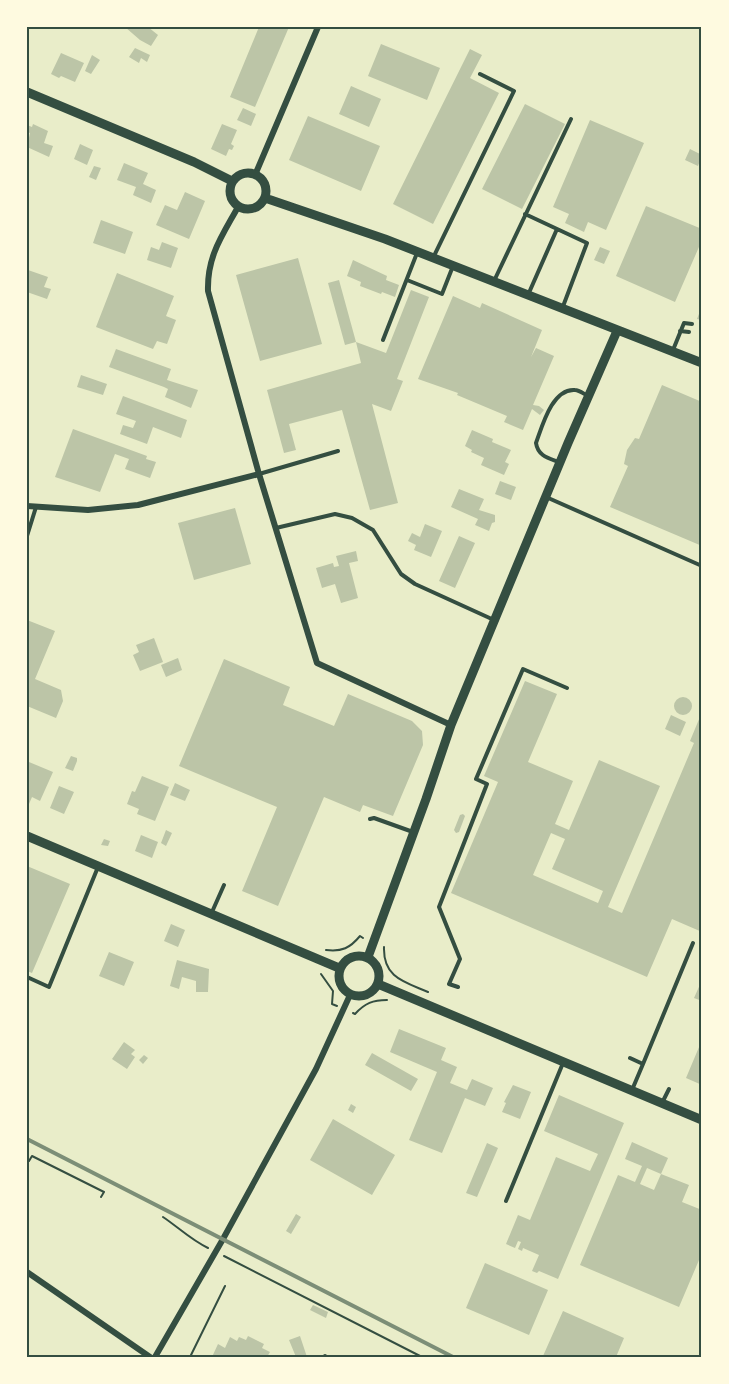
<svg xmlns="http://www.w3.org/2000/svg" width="729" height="1384" viewBox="0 0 729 1384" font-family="Barlow,sans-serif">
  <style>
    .building { fill: #bcc5a7; fill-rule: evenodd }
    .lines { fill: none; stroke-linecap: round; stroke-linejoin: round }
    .path { stroke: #344e41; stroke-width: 2 }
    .service { stroke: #344e41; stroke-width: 4 }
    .minor { stroke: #344e41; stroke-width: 6 }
    .tertiary { stroke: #344e41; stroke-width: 9 }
    .rail { stroke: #7c8e77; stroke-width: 4 }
    .neatline { fill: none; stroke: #344e41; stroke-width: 2 }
  </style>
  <rect width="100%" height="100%" fill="#e9edc9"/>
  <path class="building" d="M125 27H148L158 35 151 46 140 40Z
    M259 27H289L255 107 230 97Z
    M381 44 440 68 427 100 368 76Z
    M135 48 150 55 147 62 141 58 139 63 129 57Z
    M470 49 482 55 470 78 499 93 433 224 393 204Z
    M61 53 84 63 75 82 61 76 59 78 51 74Z
    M92 55 100 60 91 74 85 71Z
    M351 86 381 99 369 127 339 114Z
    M525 104 565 124 522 209 482 189Z
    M243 108 256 114 251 126 237 120Z
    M308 116 380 146 361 191 289 160Z
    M590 120 644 143 606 230 588 222 584 232 565 223 569 214 553 207Z
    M33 124 48 131 44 143 53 146 49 157 27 147 30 133 27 132V125L32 127Z
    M222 124 237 130 231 144 234 146 232 150 229 149 226 156 211 149Z
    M80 144 93 150 87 165 74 159Z
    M690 149 702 155 698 166 685 160Z
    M124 163 148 173 143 184 156 190 151 203 133 195 136 187 117 180Z
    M94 166 101 168 96 180 89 177Z
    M185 192 205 201 189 239 156 225 165 205 177 210Z
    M646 206 702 229V240L675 302 616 276Z
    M101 220 133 232 125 254 93 243Z
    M162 242 178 248 171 268 147 260 151 247 159 250Z
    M600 247 610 251 604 264 594 260Z
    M298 258 322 344 260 361 236 275Z
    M353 260 387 276 386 280 399 285 395 297 382 292 381 294 360 286 361 282 347 276Z
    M28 270 48 277 44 287 51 289 47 299 27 292Z
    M117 273 174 296 166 316 176 320 167 344 157 341 153 349 96 327Z
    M339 280 356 342 345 345 328 283Z
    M411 290 429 297 397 379 403 381 391 411 372 404 398 503 370 510 342 410 289 424 296 450 284 453 267 390 361 363 356 342 386 353Z
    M453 296 480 308 482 303 542 330 531 357 536 348 554 356 533 405 539 406 544 410 540 415 532 409 523 430 504 422 507 416 457 395 458 393 418 379Z
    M702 306V320L697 319Z
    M116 349 171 369 167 380 198 390 191 408 165 397 168 389 164 387 109 367Z
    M81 375 107 384 103 395 77 387Z
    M662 385 702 402V546L610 507 628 466 624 464 627 450 635 438 639 439Z
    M123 396 187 420 181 438 153 427 147 444 120 434 123 425 133 428 136 421 116 414Z
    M73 429 147 456 146 459 156 462 150 478 125 469 129 459 115 454 100 492 55 477Z
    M472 430 493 439 492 442 511 450 505 462 509 464 504 475 481 465 484 458 471 452 472 450 465 446Z
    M500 481 516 487 511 500 495 494Z
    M459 489 484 499 479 510 495 515V522L492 523 489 531 475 525 478 519 451 507Z
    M235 508 251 564 194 580 178 523Z
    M425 524 442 531 431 557 414 550 416 545 408 541 412 533 420 537Z
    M459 536 475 543 455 588 439 581Z
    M356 551 358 561 349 563 358 598 341 603 335 584 322 588 316 568 333 563 334 567 339 566 336 556Z
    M27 620 55 631 35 679 61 690 63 701 56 718 27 706Z
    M154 638 163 662 140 671 133 655 139 652 136 645Z
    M178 658 182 670 166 677 161 665Z
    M224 659 290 687 283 705 334 726 348 694 412 721 422 731 423 745 393 816 363 805 360 812 324 797 278 906 242 891 277 807 179 766Z
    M525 681 557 694 528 762 573 781 555 824 569 830 599 760 660 786 608 907 622 913 694 743 690 741 702 712V932L672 919 647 977 451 893 498 782 484 776ZM551 833 565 839 552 869 603 891 598 903 533 875Z
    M674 706a9 9 0 1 1 18 0a9 9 0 1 1-18 0Z
    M671 715 686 722 680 736 665 729Z
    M71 756 77 758V761L73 771 65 768Z
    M29 762 53 772 40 801 32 797 29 804 27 803V764Z
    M142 776 169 787 155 821 137 814 139 809 127 804 132 791 135 792Z
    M175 783 190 790 185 801 170 795Z
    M59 786 74 792 64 814 50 808Z
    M463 814 465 816 459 832 456 833 454 830 460 815Z
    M166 830 172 833 166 846 161 843Z
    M141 835 158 842 152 858 135 851Z
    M104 839 110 841 108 846 101 845Z
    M27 866 70 884 32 973 27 971Z
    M171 924 185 930 178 947 164 941Z
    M109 952 134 962 124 986 99 976Z
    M177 960 209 969 208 992H196V981L182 977 179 989 170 986Z
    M702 980V1001L694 998Z
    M399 1029 446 1048 441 1060 457 1067 450 1083 467 1090 472 1079 493 1088 485 1106 465 1098 442 1153 409 1140 437 1072 390 1052Z
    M702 1040V1085L686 1078Z
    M124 1042 135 1050 131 1054 135 1057 127 1069 112 1059Z
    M372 1053 418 1079 411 1091 365 1065Z
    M144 1055 148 1058 143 1064 139 1060Z
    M513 1085 531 1092 520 1119 502 1112 506 1103 504 1102Z
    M559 1095 624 1123 558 1279 539 1271 537 1273 532 1271 539 1255 523 1248 522 1251 518 1249 521 1242 518 1241 515 1248 506 1244 518 1215 530 1220 556 1157 590 1171 598 1154 544 1131Z
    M351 1104 356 1107 353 1113 348 1110Z
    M333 1119 395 1155 372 1195 310 1160Z
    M632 1142 668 1158 661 1174 689 1185 682 1202 702 1210V1253L679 1307 580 1265 618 1175 635 1182 642 1166 625 1159ZM647 1168 661 1174 654 1190 640 1184Z
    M487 1143 498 1148 477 1197 466 1193Z
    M296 1214 301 1217 291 1234 286 1231Z
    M485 1263 548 1290 529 1335 466 1308Z
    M313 1305 328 1312 326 1318 310 1310Z
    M563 1311 624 1338 616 1357 543 1356Z
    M248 1336 264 1344 262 1348 270 1352 267 1357H212L218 1344 225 1348 230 1337 237 1341 239 1337 246 1340Z
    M300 1336 307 1357H296L289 1340Z"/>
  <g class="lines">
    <path class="path" d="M384 947C383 978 405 982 428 992
      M326 950C342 952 350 948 360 936L363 938
      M321 974 333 991 332 1004 337 1006
      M353 1013 355 1014C365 1003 373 1000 387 1000
      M29 1161 32 1156 104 1192 101 1197
      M163 1217C178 1227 191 1240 208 1248
      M224 1256 422 1357
      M192 1357 191 1355 225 1286"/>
    <path class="service" d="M525 214 587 243 562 309
      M433 258 514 91 480 74
      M407 280 442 294 453 266
      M494 281 571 119
      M528 295 557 229
      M680 331 689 332
      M383 340 417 253
      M673 350 684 323 692 324
      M559 462C548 458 538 456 536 443 542 427 552 388 575 390 579 390 584 394 588 396
      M259 474 338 451
      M546 497 702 566
      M276 528 335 514 352 518 373 530 401 574 415 584 494 620
      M27 536 36 507
      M370 819 374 818 413 832
      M212 912 224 885
      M27 977 49 987 98 867
      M458 987 449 984 460 959 439 907 487 784 476 779 523 669 567 688
      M630 1058 643 1064 632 1090
      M643 1064 693 943
      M662 1103 669 1089
      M506 1201 563 1063
      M325 1357V1356"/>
    <path class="minor" d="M255 175 318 27
      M238 207C222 236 207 256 208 291L259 474 317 663 451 725
      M27 506 88 510 138 505 259 474
      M27 1272 150 1357
      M155 1357 223 1239 316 1069 350 995"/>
    <path class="tertiary" d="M27 92 194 162 232 181
      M230 191a18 18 0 1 1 36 0a18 18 0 1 1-36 0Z
      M265 198 385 239 702 363
      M27 836 339 968
      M339 976a20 20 0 1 1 40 0a20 20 0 1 1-40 0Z
      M368 957 426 799 451 725 568 443 617 331
      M378 984 702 1120"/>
    <path class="rail" d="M27 1139 453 1357"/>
  </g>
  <rect width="729" height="1384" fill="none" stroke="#fefae0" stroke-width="57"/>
  <rect x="28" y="28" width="672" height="1328" class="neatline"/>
</svg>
